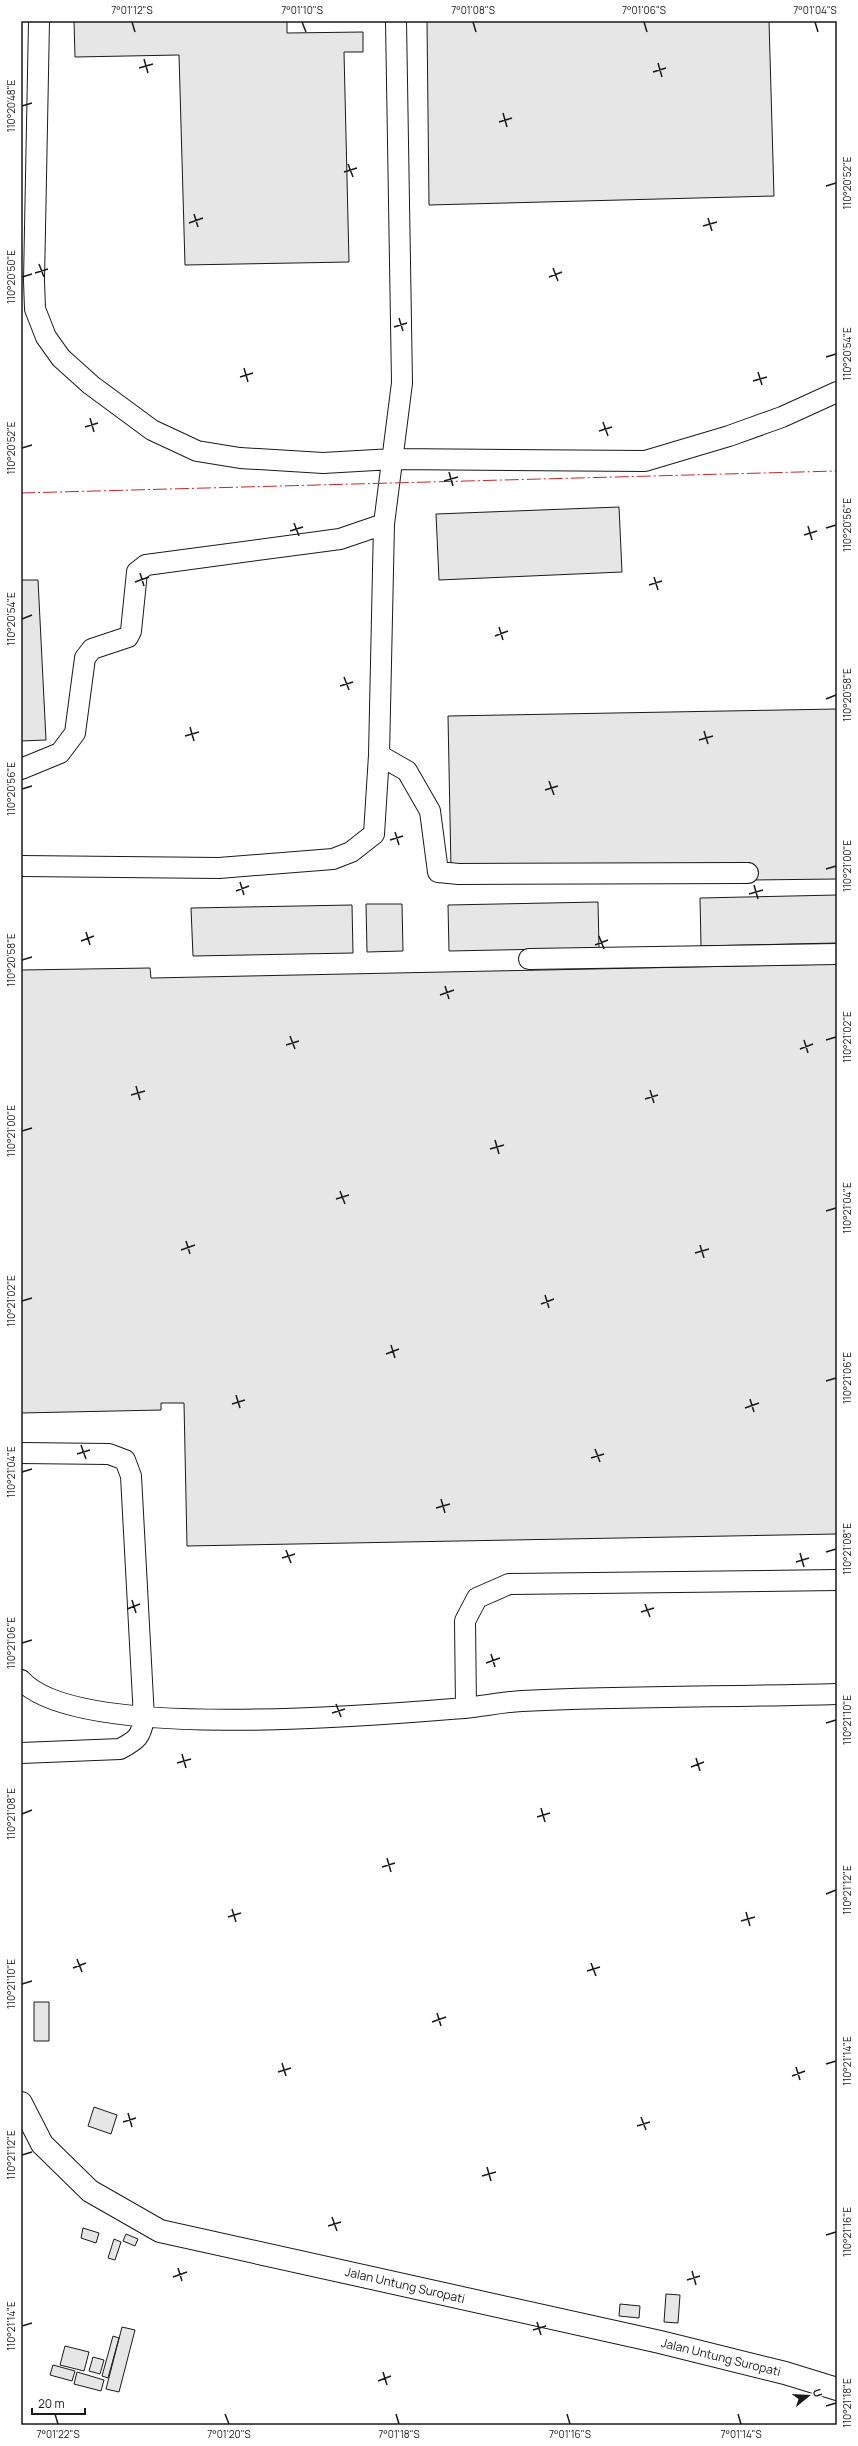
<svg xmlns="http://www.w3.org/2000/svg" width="858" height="2446" viewBox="0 0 858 2446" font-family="Manrope,sans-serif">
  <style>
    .building { fill: #e6e6e6; stroke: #1a1a1a }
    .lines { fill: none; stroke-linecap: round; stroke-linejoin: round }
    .minor-casing { stroke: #1a1a1a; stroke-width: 22 }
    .major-casing { stroke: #1a1a1a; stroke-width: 24 }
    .minor { stroke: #fff; stroke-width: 20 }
    .major { stroke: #fff; stroke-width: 22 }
    .power { stroke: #c62828; stroke-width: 1; stroke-dasharray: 14 3 2 3; stroke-linecap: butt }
    .ticks { fill: none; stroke: #1a1a1a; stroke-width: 1.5 }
    .labels { text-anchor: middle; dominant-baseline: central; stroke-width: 3; stroke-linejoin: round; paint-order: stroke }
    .street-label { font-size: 12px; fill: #1a1a1a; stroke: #fff }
    .neatline { fill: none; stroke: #1a1a1a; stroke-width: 1.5 }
    .ticks-label { font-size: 10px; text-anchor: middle; fill: #1a1a1a }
  </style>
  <rect width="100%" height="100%" fill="#fff"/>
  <path class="building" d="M74 21H287V33L363 32V52H344L349 262 185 265 179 55 75 57Z
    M427 21H769L774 196 429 205Z
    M619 507 622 572 439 580 436 514Z
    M21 580H38L46 740 21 741Z
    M837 709V879L752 880 751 863 451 869 448 716Z
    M837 895V943L701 946 700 898Z
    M598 902 599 948 449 951 448 905Z
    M366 904H402L403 951 367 952Z
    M352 905 353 953 193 956 191 908Z
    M837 964V1534L187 1546 184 1403H161V1410L21 1413V970L150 968 151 978Z
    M34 2002H49V2041H34Z
    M94 2107 117 2115 111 2134 88 2126Z
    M83 2228 99 2233 96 2243 81 2238Z
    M126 2234 138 2239 135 2246 123 2241Z
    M114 2239 121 2242 115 2260 108 2258Z
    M666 2294 680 2295 678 2323 664 2322Z
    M620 2304 640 2306 639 2318 619 2316Z
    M122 2327 135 2330 119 2392 106 2389Z
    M113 2336 119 2338 108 2378 102 2376Z
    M65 2346 89 2352 84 2371 60 2365Z
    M93 2357 104 2360 100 2374 89 2371Z
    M53 2365 75 2371 72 2381 50 2375Z
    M77 2372 104 2380 101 2391 74 2384Z"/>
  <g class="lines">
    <defs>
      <path id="minor" d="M39 21 34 281 35 309 46 337 61 358 91 385 152 430 197 451 240 458 323 463 393 459 645 461 729 436 782 417 837 392
        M379 755 407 771 430 811 438 872 459 874 748 873
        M21 769 60 753 75 733 85 658 92 649 128 637 131 631 137 572 146 565 340 539 384 524 402 383 396 21
        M21 866 219 868 333 859 351 852 374 834 379 755 384 524
        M529 959 837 954
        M21 1453 109 1454 125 1460 131 1476 144 1718C141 1737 137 1740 120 1749L21 1753
        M21 1680C77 1742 379 1715 464 1708 484 1706 503 1702 522 1701 627 1696 732 1697 837 1694
        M466 1708 465 1621 477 1598 509 1584 837 1580"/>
      <path id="major" d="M21 2103 42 2144 90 2191 160 2231 660 2342 785 2373 837 2389"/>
    </defs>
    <use href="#minor" class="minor-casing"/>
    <use href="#major" class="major-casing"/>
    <use href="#minor" class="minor"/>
    <use href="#major" class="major"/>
    <path class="power" d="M21 493 837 471"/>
  </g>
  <path class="ticks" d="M132 22 135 32M302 22 306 32M473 22 476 32M644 22 647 32M815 22 818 32M144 59 148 73M658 63 662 77M139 68 153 64M653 72 666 68M22 106 32 103M503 113 507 127M499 122 512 118M348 164 353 177M344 172 357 168M826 186 836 183M194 214 198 227M708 218 712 231M189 223 203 218M703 226 717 222M39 264 44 277M553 268 558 281M35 273 48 269M22 277 32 274M549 277 562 272M399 318 403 331M394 327 407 323M826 357 836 354M244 368 248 382M758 372 762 385M240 377 253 373M753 381 767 377M90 418 94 432M603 422 608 436M85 427 98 423M599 431 612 427M22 448 32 445M449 472 453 486M444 481 458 477M294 523 299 536M808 526 812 540M826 528 836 525M290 531 303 527M804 535 817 531M140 573 144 586M654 577 658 590M135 582 149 577M649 585 662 581M22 619 32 615M499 627 503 640M495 636 508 631M344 677 349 690M340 686 353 682M826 699 836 695M190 727 194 741M704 731 708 744M185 736 199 732M699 740 713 736M549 781 554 795M22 789 32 786M545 790 558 786M395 832 399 845M390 840 403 836M826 869 836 866M240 882 244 895M754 885 758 899M236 891 249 886M749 894 763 890M86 932 90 945M599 936 604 949M81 941 94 936M595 945 608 940M22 960 32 957M445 986 449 999M440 995 454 990M290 1036 295 1049M804 1040 808 1053M826 1040 836 1037M286 1045 299 1041M800 1049 813 1044M136 1086 140 1100M650 1090 654 1103M131 1095 145 1091M645 1099 658 1095M22 1131 32 1128M495 1140 499 1154M490 1149 504 1145M340 1191 345 1204M336 1199 349 1195M826 1211 836 1208M186 1241 190 1254M700 1245 704 1258M181 1250 195 1245M695 1253 709 1249M545 1295 549 1308M22 1301 32 1298M541 1304 554 1299M391 1345 395 1358M386 1354 399 1349M826 1381 836 1378M236 1395 240 1408M750 1399 754 1412M232 1404 245 1400M745 1408 759 1403M81 1445 86 1459M595 1449 600 1462M77 1454 90 1450M591 1458 604 1454M22 1472 32 1469M441 1499 445 1513M436 1508 450 1504M286 1550 291 1563M826 1552 836 1549M800 1553 804 1567M282 1558 295 1554M796 1562 809 1558M132 1600 136 1613M645 1604 650 1617M127 1609 140 1604M641 1612 654 1608M22 1643 32 1640M491 1654 495 1667M486 1663 500 1658M336 1704 341 1717M332 1713 345 1709M826 1723 836 1720M182 1754 186 1768M696 1758 700 1771M177 1763 191 1759M691 1767 704 1762M541 1808 545 1822M22 1814 32 1810M537 1817 550 1813M387 1858 391 1872M382 1867 395 1863M826 1894 836 1890M232 1909 236 1922M746 1912 750 1926M228 1917 241 1913M741 1921 755 1917M77 1959 82 1972M591 1963 596 1976M73 1968 86 1963M587 1971 600 1967M22 1984 32 1981M437 2013 441 2026M432 2022 446 2017M282 2063 286 2076M826 2064 836 2061M796 2067 800 2080M278 2072 291 2068M792 2076 805 2071M128 2113 132 2127M641 2117 646 2130M123 2122 136 2118M637 2126 650 2122M22 2155 32 2152M487 2167 491 2181M482 2176 496 2172M332 2217 337 2231M328 2226 341 2222M826 2235 836 2232M178 2268 182 2281M692 2271 696 2285M173 2277 187 2272M687 2280 700 2276M537 2322 541 2335M22 2326 32 2323M533 2330 546 2326M383 2372 387 2385M378 2381 391 2376M826 2406 836 2403M55 2414 58 2424M225 2414 229 2424M396 2414 399 2424M567 2414 570 2424M738 2414 741 2424"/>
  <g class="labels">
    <g class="street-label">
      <text transform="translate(405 2285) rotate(13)">Jalan Untung Suropati</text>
      <text transform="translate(721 2357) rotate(14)">Jalan Untung Suropati</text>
    </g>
  </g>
  <rect width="858" height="2446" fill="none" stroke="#ffffff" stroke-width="44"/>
  <g transform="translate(808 2396) rotate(72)" stroke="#ffffff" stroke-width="3" paint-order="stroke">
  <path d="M0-3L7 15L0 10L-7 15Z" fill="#1a1a1a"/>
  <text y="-6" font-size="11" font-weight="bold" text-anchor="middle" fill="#1a1a1a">U</text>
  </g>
  <path d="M32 2408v6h53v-6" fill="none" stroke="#1a1a1a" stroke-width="2"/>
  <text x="38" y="2408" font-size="12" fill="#1a1a1a" stroke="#ffffff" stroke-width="3" paint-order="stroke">20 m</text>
  <rect x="22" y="22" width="814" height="2402" class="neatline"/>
  <g class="ticks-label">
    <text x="132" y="14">7°01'12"S</text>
    <text x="302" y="14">7°01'10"S</text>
    <text x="473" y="14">7°01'08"S</text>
    <text x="644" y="14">7°01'06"S</text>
    <text x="815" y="14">7°01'04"S</text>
    <text transform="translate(11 106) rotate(-90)" y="4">110°20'48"E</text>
    <text transform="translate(847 183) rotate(-90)" y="4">110°20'52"E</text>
    <text transform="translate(11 277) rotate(-90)" y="4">110°20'50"E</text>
    <text transform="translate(847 354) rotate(-90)" y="4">110°20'54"E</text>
    <text transform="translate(11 448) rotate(-90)" y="4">110°20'52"E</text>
    <text transform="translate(847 525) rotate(-90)" y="4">110°20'56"E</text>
    <text transform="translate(11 619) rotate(-90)" y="4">110°20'54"E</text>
    <text transform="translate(847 695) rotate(-90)" y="4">110°20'58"E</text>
    <text transform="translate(11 789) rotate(-90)" y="4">110°20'56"E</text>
    <text transform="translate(847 866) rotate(-90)" y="4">110°21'00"E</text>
    <text transform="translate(11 960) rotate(-90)" y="4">110°20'58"E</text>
    <text transform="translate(847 1037) rotate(-90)" y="4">110°21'02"E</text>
    <text transform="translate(11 1131) rotate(-90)" y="4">110°21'00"E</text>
    <text transform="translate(847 1208) rotate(-90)" y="4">110°21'04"E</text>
    <text transform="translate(11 1301) rotate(-90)" y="4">110°21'02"E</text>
    <text transform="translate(847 1378) rotate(-90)" y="4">110°21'06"E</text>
    <text transform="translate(11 1472) rotate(-90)" y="4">110°21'04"E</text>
    <text transform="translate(847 1549) rotate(-90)" y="4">110°21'08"E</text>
    <text transform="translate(11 1643) rotate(-90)" y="4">110°21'06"E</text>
    <text transform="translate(847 1720) rotate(-90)" y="4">110°21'10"E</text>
    <text transform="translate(11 1814) rotate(-90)" y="4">110°21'08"E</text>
    <text transform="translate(847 1890) rotate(-90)" y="4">110°21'12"E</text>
    <text transform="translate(11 1984) rotate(-90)" y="4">110°21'10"E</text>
    <text transform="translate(847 2061) rotate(-90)" y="4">110°21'14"E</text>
    <text transform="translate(11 2155) rotate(-90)" y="4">110°21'12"E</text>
    <text transform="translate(847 2232) rotate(-90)" y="4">110°21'16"E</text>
    <text transform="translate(11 2326) rotate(-90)" y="4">110°21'14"E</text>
    <text transform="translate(847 2403) rotate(-90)" y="4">110°21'18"E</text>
    <text x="58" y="2438">7°01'22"S</text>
    <text x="229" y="2438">7°01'20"S</text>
    <text x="399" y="2438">7°01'18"S</text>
    <text x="570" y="2438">7°01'16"S</text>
    <text x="741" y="2438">7°01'14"S</text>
  </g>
</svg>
